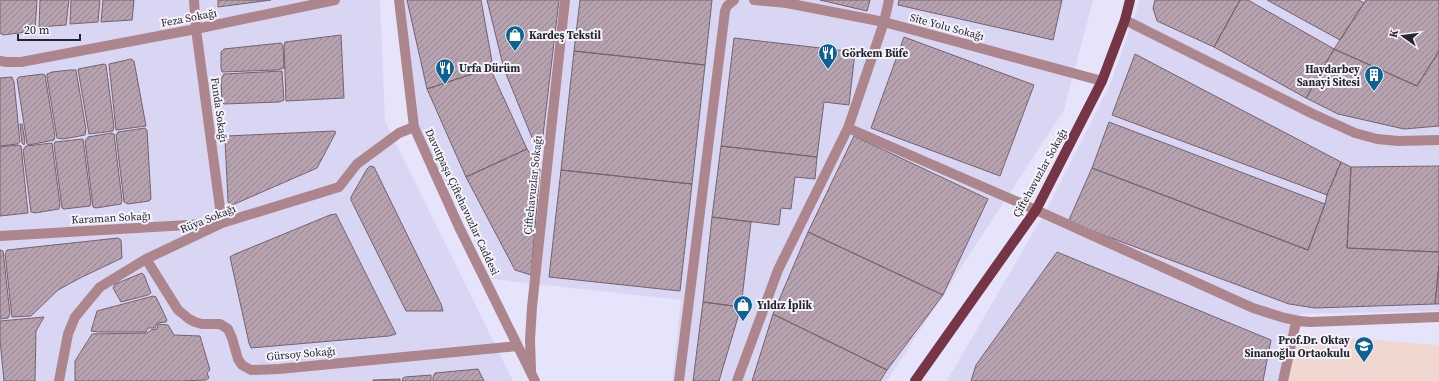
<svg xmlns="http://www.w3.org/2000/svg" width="1439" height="381" viewBox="0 0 1439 381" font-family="'Source Serif 4',serif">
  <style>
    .built { fill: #d9d6f4 }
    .education { fill: #f0d7d0 }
    .building { fill: url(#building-hatch); stroke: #75626f }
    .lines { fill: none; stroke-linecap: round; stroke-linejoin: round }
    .minor { stroke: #ad868d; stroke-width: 10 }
    .major { stroke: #763546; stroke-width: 10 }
    .labels { text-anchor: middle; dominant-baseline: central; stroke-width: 4; stroke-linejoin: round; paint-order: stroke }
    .street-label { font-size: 11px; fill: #26262e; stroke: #f4f3fc }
    .poi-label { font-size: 11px; font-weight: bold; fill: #26262e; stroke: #f4f3fc; text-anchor: start }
  </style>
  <defs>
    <pattern id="building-hatch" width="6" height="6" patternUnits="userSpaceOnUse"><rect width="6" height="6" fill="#b7a2b0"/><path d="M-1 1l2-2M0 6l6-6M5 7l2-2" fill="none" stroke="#958490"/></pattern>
  </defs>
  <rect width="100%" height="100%" fill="#e6e4fb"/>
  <path class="built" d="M0 0H380L385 121 513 381H0Z
    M403 0H1093L1064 110 887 381H672L681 300 491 279 466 222 416 125Z
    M1139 0H1439V311L1300 314 1285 381H947L1048 207 1111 82 1137 9Z"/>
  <path class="education" d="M1296 334 1439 345V381H1285Z"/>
  <path class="building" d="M0 0H37L35 31 3 35 0 33Z
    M40 0H69L66 25 39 27Z
    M71 0H100L98 22 70 24Z
    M103 0H134L132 20 101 22Z
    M218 0H271L218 7Z
    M407 0H481L493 67 427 89Z
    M487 0H559L542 144 535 145 504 69Z
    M580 0H712L705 65 574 51Z
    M820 0H870L867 11Z
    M899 0H1062L1053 40 898 5Z
    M1155 0H1240L1214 47 1157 21 1153 8Z
    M1240 0H1248L1334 49 1306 98 1214 47Z
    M1267 0H1359L1364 3 1340 40Z
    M1366 0H1438L1439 1V51L1417 86 1334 49Z
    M341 35 344 98 286 101 284 45 285 42Z
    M904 37 1034 85 1000 176 871 128Z
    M734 38 855 52 849 105 824 102 817 157 721 146Z
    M281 43 283 46 284 68 277 70 222 72 221 68V52L224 49Z
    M1334 49 1417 86 1439 51V126L1404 129 1338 114 1306 98Z
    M574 51 705 65 692 184 561 170Z
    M1135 54 1341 162 1327 195 1112 115Z
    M131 59 134 61 146 126 116 130 109 64Z
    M104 64 106 65 114 127 113 131 89 134 78 69Z
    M490 68 527 149 466 177 427 89Z
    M70 70H76L86 129 85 135 63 139 57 138 47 77V74L52 72Z
    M282 71 284 100 279 102 224 104 222 102 221 79 224 74Z
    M42 74 45 75 55 136 54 140 29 145 27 144 17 79 19 77Z
    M12 77 14 82 20 142 17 144 0 146V78Z
    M1109 122 1325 204 1308 250 1092 168Z
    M20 124H22L25 141 24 145 22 143Z
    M145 128 147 130 151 199 149 201 128 204 124 202 116 135 118 132Z
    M334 131 336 132 317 168 230 206 228 201 225 140 227 136Z
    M111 133 114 134 122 200 121 204 96 208 93 207 85 141 88 137Z
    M854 136 988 199 943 295 808 232Z
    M83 139 91 202 90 206 64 209 62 208 54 145 55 142Z
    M52 143 60 204 59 209 35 213 31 212 23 150 26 146Z
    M18 145 21 146 28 213 0 216V147Z
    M721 146 817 157 815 179 795 177 791 209 781 208 779 225 712 217Z
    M527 149 540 170 531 275 515 270 466 177Z
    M1341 162 1351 167 1347 248 1439 252V265L1435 304 1315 308 1289 304 1068 222 1092 168 1308 250 1325 204 1327 195Z
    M370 166 374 167 441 304 443 311H406L351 200V197L367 169Z
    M1439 166V252L1347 248 1351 167Z
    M561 170 692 184 680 291 549 277Z
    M336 214 396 334 389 336 251 348 249 343 230 257 233 255 330 215Z
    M712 217 751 222 741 307 703 302Z
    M808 232 943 295 887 370 773 314Z
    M118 238 121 240 122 258 80 278 58 290 31 316 12 317 5 254 7 250Z
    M0 250 3 251 10 314 8 318 0 319Z
    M1057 252 1271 340 1263 381H971L976 365Z
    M1439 265V304H1435Z
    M142 273 144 275 151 293 148 295 121 302 113 288 115 284Z
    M153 296 156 297 167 320 166 322 157 323 155 328H148L146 332H97L91 331 97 311Z
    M703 302 741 307 719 381H693Z
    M773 314 887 370 880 381H752Z
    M44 317 36 331 35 381H4L0 340V321Z
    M158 324 168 325 174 335 200 336 210 370 207 373 209 378 206 380 181 381H75V361L92 334 147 333 151 330 157 329Z
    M478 369 484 381H433V377L435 373Z
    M431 375V381H402L403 378 405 377Z
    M400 379V381H373V380Z"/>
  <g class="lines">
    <path class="minor" d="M399 0 414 127 459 227 535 381
      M754 0 787 3
      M788 0 787 3 884 22 1102 81
      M1125 20 1313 114 1355 133 1377 139 1399 141 1439 140
      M0 61 6 62H21L196 29 335 0
      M848 128 1036 210 1253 308C1272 314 1290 321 1310 322L1439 317
      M0 236 222 223 196 29 194 0
      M146 259 178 310 189 319 195 322 202 324H220L228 329 232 338 238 359 242 365 251 370 279 369 517 346
      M531 370 530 340 532 307 565 0
      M59 381 68 334 75 317 100 287 146 259 222 223 339 187 357 164 399 133 414 127
      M679 381 725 11 727 6 734 0
      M737 381 778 270 848 128 884 22 889 0
      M1283 381 1296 322"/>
    <path class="major" d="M915 381 1036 210 1102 81 1125 20 1130 0"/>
  </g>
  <defs>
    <symbol id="shop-pin" viewBox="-11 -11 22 30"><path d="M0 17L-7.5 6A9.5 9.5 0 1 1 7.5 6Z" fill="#0c6293" stroke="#f4f3fc"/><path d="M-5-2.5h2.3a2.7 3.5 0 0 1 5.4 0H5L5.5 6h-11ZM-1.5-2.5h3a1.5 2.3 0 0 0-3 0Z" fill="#fff"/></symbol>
    <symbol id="restaurant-pin" viewBox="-11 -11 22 30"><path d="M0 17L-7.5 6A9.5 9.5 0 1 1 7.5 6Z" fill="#0c6293" stroke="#f4f3fc"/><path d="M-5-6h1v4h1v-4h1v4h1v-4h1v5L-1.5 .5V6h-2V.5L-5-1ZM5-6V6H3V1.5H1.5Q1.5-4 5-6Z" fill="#fff"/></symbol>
    <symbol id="building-pin" viewBox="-11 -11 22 30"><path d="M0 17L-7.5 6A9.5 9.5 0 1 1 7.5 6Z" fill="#0c6293" stroke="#f4f3fc"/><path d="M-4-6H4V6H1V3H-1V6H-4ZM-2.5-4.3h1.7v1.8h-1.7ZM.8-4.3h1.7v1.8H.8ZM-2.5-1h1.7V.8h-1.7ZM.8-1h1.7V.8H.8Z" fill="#fff"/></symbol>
    <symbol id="school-pin" viewBox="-11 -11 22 30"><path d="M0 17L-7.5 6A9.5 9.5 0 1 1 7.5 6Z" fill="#0c6293" stroke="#f4f3fc"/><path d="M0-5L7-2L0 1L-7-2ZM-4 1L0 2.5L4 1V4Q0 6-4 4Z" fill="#fff"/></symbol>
  </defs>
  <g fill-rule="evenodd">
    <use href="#shop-pin" x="504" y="24" width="22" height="30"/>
    <use href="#restaurant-pin" x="817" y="42" width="22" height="30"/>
    <use href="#restaurant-pin" x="434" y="57" width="22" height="30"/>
    <use href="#building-pin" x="1363" y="64" width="22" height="30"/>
    <use href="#shop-pin" x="732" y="294" width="22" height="30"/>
    <use href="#school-pin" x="1353" y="335" width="22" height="30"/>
  </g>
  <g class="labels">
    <g class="street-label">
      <text transform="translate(189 18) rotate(-11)">Feza Sokağı</text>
      <text transform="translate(947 27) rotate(15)">Site Yolu Sokağı</text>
      <text transform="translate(219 110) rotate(82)">Funda Sokağı</text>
      <text transform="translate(1040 173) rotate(-61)">Çiftehavuzlar Sokağı</text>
      <text transform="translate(533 185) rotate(-84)">Çiftehavuzlar Sokağı</text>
      <text transform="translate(462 202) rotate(65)">Davutpaşa Çiftehavuzlar Caddesi</text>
      <text transform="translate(111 218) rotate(-3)">Karaman Sokağı</text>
      <text transform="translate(208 219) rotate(-22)">Rüya Sokağı</text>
      <text transform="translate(301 354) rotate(-5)">Gürsoy Sokağı</text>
    </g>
    <g class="poi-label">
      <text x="529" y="35">Kardeş Tekstil</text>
      <text x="842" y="53">Görkem Büfe</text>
      <text x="459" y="68">Urfa Dürüm</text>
      <text x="1360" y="69" text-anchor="end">Haydarbey<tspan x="1360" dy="13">Sanayi Sitesi</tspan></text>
      <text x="757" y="305">Yıldız İplik</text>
      <text x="1350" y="340" text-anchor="end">Prof.Dr. Oktay<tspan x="1350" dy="13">Sinanoğlu Ortaokulu</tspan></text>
    </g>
  </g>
  <g transform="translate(1403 36) rotate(284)" stroke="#f4f3fc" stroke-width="3" paint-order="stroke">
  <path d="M0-3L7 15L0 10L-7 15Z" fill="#26262e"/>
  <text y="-6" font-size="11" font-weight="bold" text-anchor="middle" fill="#26262e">K</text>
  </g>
  <path d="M18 34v6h62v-6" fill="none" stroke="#26262e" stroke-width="2"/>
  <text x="24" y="34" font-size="12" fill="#26262e" stroke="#f4f3fc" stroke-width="3" paint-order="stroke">20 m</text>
</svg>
